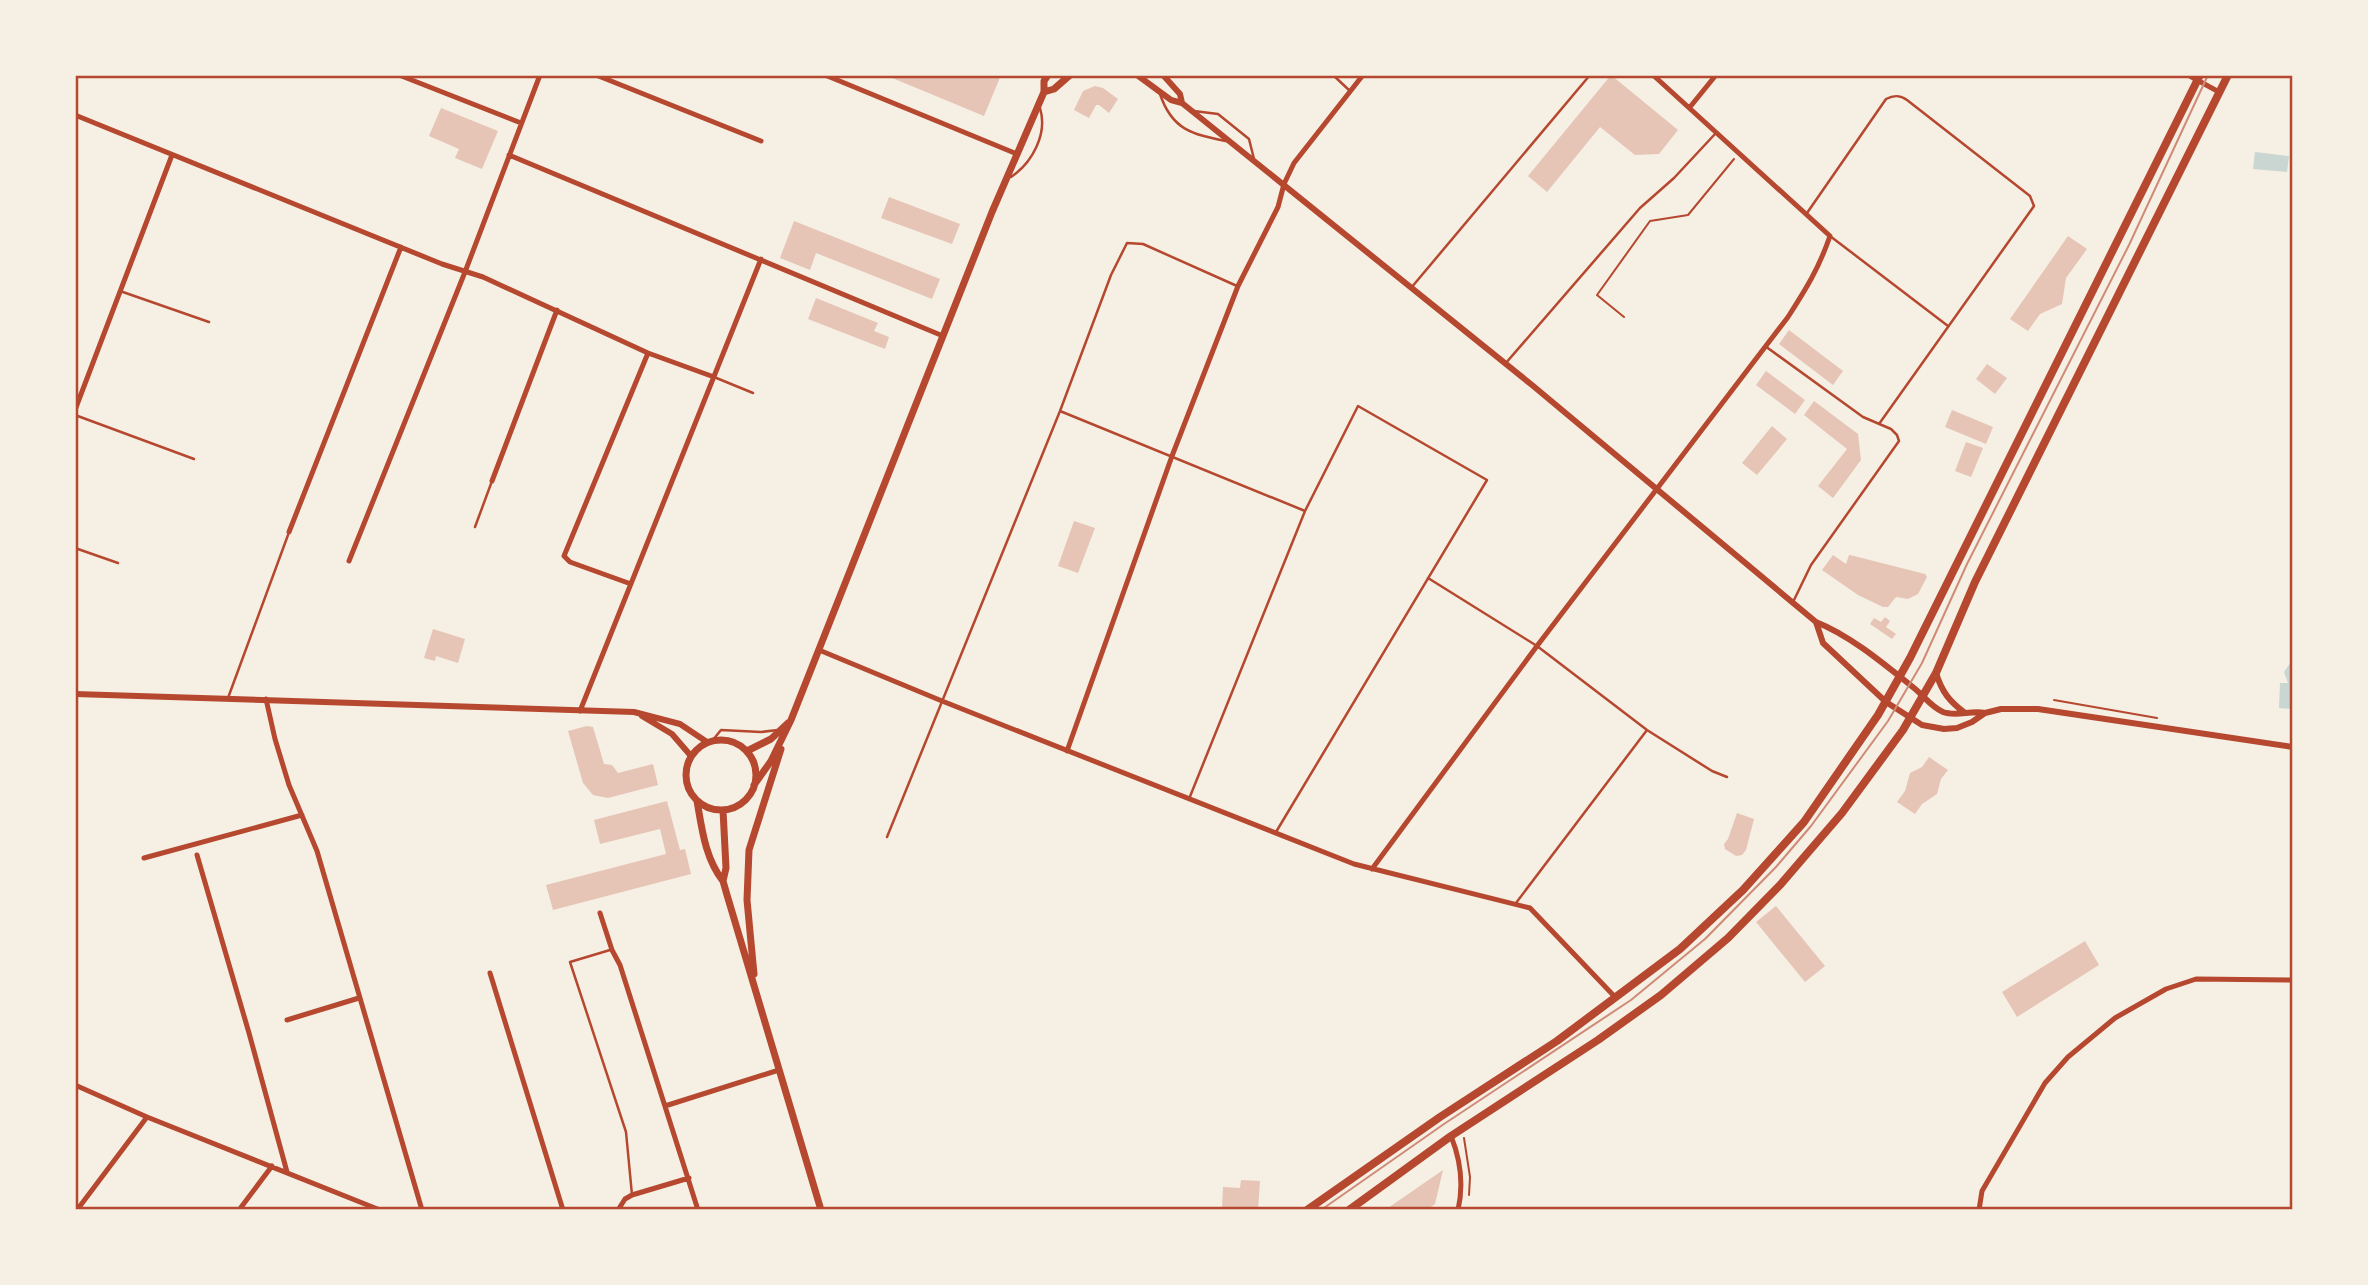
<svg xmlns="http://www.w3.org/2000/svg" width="2368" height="1285" viewBox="0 0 2368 1285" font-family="Cabin,sans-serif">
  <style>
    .water { fill: #c9d6d2 }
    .building { fill: #e6c5b7 }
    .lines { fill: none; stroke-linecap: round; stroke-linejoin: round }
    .path { stroke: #b5482f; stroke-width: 2 }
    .service { stroke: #b5482f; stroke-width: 2.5 }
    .minor { stroke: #b5482f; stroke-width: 5 }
    .tertiary { stroke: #b5482f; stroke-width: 6 }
    .secondary { stroke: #b5482f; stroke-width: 7 }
    .primary { stroke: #b5482f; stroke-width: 8 }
    .tram { stroke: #cf8b77; stroke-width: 2 }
    .neatline { fill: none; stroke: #b5482f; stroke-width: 2.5 }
  </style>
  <rect width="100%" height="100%" fill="#f6efe4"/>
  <path class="water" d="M2255 152 2289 156 2287 172 2253 169Z
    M2291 662H2293V709L2279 708 2280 683H2288L2284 672Z"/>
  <path class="building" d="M885 75H1001L984 116Z
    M1611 75 1678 130 1659 154 1635 155 1600 127 1547 192 1528 176Z
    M1095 86 1103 88 1118 99 1109 113 1099 105H1096L1089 118 1074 110 1083 91Z
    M441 108 498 131 482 169 455 158 459 149 429 136Z
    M889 197 960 224 952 244 881 218Z
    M794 221 940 279 932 299 816 253 810 270 780 258Z
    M2068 236 2087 249 2066 278 2062 304 2040 314 2028 331 2010 319Z
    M816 298 878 323 874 331 889 337 885 349 808 319Z
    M1789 330 1843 371 1833 385 1779 344Z
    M1987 364 2007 378 1995 394 1976 379Z
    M1766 371 1805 400 1795 414 1756 385Z
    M1814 401 1858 434 1861 460 1833 498 1818 486 1847 449 1804 415Z
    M1952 410 1993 427 1986 444 1945 427Z
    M1772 426 1787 439 1757 475 1742 463Z
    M1966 442 1983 448 1971 477 1955 471Z
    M1074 521 1095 528 1078 573 1058 566Z
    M1833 555 1846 564 1849 555 1854 556 1925 574 1927 577 1918 594 1908 599 1896 597 1888 607H1883L1858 595 1822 570Z
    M1885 617 1890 621 1886 627 1896 634 1892 639 1870 624 1874 618 1881 622Z
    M433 629 465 639 458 663 436 656 435 661 424 658Z
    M587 726 593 727 604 764 612 765 618 773 653 764 658 785 608 798 593 795 583 783 568 731Z
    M1929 757 1948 770 1941 779 1937 794 1922 804 1915 814 1897 802 1905 791 1910 773 1922 767Z
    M667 801 680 850 685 849 691 874 553 910 546 885 666 854 660 829 600 844 594 820Z
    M1737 813 1754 819 1746 850 1742 855 1736 856 1725 849 1724 844 1728 839Z
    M1776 906 1825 966 1805 982 1756 922Z
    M2085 941 2099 965 2017 1017 2002 992Z
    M1443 1170 1435 1204 1426 1210H1385Z
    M1241 1180 1260 1181 1258 1210H1222L1223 1187 1240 1188Z"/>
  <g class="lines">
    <path class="path" d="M1624 317 1597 295 1650 221 1688 215 1734 159
      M2054 700 2157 718
      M1464 1138 1470 1177 1469 1195"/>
    <path class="service" d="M1333 75 1350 91
      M1160 94C1172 130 1192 134 1226 141
      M1194 111 1218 114 1249 139 1254 159
      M1011 177C1032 163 1048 134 1040 108
      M1807 213 1886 99C1894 95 1900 95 1907 100L2030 196 2034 206 1879 424
      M1830 236 1948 326
      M1411 288 1590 75
      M120 291 209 322
      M1765 346 1863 417 1891 429 1897 435 1899 441 1811 565 1794 600
      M1505 364 1640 208 1674 178 1715 134
      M714 377 753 393
      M1060 411 1305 511
      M75 415 194 459
      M475 527 492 481
      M75 548 118 563
      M1428 578 1537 646 1647 730 1712 771 1727 777
      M228 698 288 535
      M712 741 721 730 761 732 778 730
      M1189 799 1305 511 1358 406 1487 480 1276 832
      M887 837 1060 411 1111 275 1127 243 1143 244 1237 286
      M1516 903 1647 730
      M610 950 570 962 626 1132 632 1195"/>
    <path class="minor" d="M399 75 521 123
      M596 75 761 141
      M825 75 1017 154
      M2188 75 2219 92
      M1690 107 1716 75
      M75 115 442 264 483 277 648 353 714 377
      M509 155 943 336
      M75 410 172 155
      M492 481 557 310
      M289 532 401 247
      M349 561 465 272 540 75
      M631 584 570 562 564 556 648 353
      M819 650 942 701 1354 864 1530 908 1616 998
      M266 699 275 739 289 785 317 851 422 1210
      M580 711 761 259
      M1067 751 1172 456 1238 286 1278 207 1284 184 1294 163 1363 75
      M197 855 249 1033 287 1172
      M144 858 302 815
      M1372 869 1537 646 1788 317C1806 289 1819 268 1830 236L1653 75
      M600 913 612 950 620 965 698 1210
      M490 973 563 1210
      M287 1020 359 998
      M75 1085 147 1117 380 1210
      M665 1106 779 1070
      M1451 1136C1461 1161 1464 1184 1458 1210
      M77 1210 147 1117
      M239 1210 272 1166
      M618 1210 625 1199 632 1195 689 1178
      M1979 1210 1982 1191 2045 1083 2068 1057 2115 1018 2166 989 2196 979 2293 980"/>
    <path class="tertiary" d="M1137 75 1171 100 1182 103 1532 385 1816 622C1851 636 1884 664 1914 688 1924 696 1931 707 1943 712 1956 717 1971 710 1985 713
      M1163 75 1180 94 1182 103
      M1816 622 1823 643 1886 702 1922 725 1944 729 1957 728 1972 722 1985 713 2001 709H2038L2293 747
      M1936 673C1942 692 1949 701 1965 713
      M75 694 634 712 680 724 707 742
      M642 716 672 734 691 756"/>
    <path class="secondary" d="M1044 92 1054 89 1070 75
      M686 775a35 35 0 1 1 70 0a35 35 0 1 1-70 0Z
      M747 751 771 739 788 723
      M754 785 771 761 791 720 992 212 1044 92V81L1048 75
      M697 801C702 829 705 858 723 881
      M723 810 726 868 723 881 727 895 821 1210
      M754 974 747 900 749 850 781 749"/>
    <path class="primary" d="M1307 1210 1440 1117 1557 1041 1680 949 1743 890 1804 822 1878 715 1910 658 2200 75
      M1349 1210 1451 1136 1598 1040 1661 995 1728 938 1781 884 1842 813 1903 730 1936 673 1975 582 2228 75"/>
    <path class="tram" d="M1321 1210 1444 1124 1631 1000 1705 939 1776 867 1811 826 1888 721 1922 663 1967 564 2129 245 2208 75"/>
  </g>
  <rect width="2368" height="1285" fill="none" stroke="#f6efe4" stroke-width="154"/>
  <rect x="77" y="77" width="2214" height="1131" class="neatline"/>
</svg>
